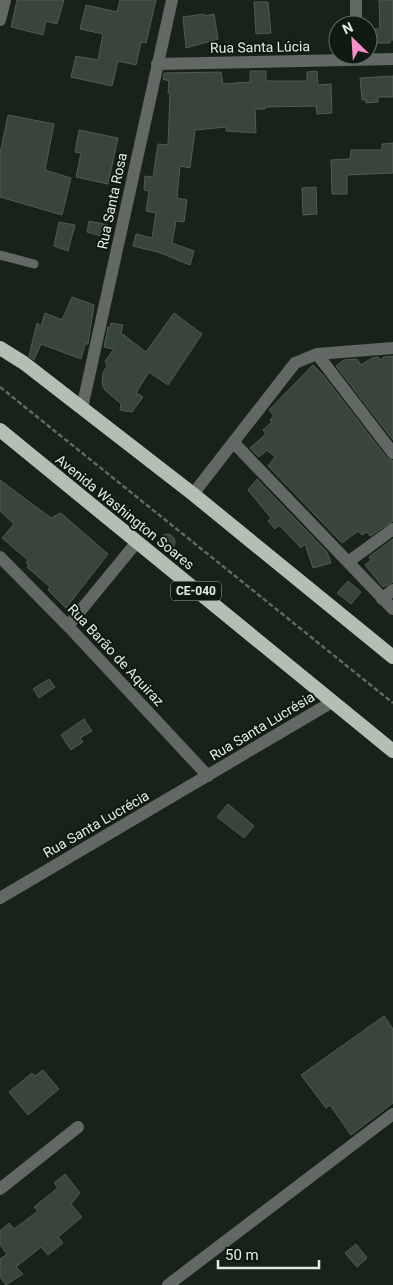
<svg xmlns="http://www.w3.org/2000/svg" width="393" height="1285" viewBox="0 0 393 1285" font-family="Roboto,sans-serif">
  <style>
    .building { fill: #38453b; stroke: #4e5c51 }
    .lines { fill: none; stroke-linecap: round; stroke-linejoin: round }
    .path { stroke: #5e6961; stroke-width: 2.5; stroke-dasharray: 5 2.5; stroke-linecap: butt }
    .service { stroke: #626863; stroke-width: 9 }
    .minor { stroke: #626863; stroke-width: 12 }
    .trunk { stroke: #b2c0b4; stroke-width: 14 }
    .labels { text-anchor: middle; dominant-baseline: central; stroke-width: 4; stroke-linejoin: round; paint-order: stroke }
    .shield { fill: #0e1911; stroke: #a3aca5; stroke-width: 1 }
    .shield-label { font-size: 12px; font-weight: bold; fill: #e3ebe5 }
    .street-label { font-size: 14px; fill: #e3ebe5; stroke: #0e1911 }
  </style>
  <rect width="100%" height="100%" fill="#17231a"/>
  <path class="building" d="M17 0H64L57 24 46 21 43 35 11 27Z
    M120 0H156L146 43 141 42 136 65 118 61 112 86 71 77 76 56 98 60 103 34 80 29 86 5 117 12Z
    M379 0H393V40H390V43H373L372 29H380Z
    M254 2H268L271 33 256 34Z
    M204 14 205 16 214 14 218 39 186 48 183 17Z
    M250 71H266V81H307V72L317 71 318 85 331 84 332 113 317 114 316 106 265 107V109H255L256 133 226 131V127L195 130 190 168 180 166 177 198 187 200 184 222 176 221 172 243 194 251 190 265 158 252 133 246 136 234 152 238 156 213 146 211 149 191 144 190 145 176 153 177 158 144 168 145 170 93H168L169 81 163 79 164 73 221 72 223 84 250 82Z
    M393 76V97H378V102L366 103V100H362L360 78Z
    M8 115 54 124 45 170 71 178 62 215 0 197V154Z
    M79 130 118 138 108 184 76 177 81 153 75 152Z
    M393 143V173L347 175V194H332L331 160 350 159 351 150H382V144Z
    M316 187 317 214 303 215 302 188Z
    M89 221 108 225 105 237 87 232Z
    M59 222 75 225 68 251 54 246Z
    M72 297 94 305 88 344H85L81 359 41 344 34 360 29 356 37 323 41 326 45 313 62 320Z
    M174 313 202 334 168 385 149 372 136 393 143 397 132 412 120 410 121 404 105 390 102 384 103 373 107 366 105 361 114 349 104 347 108 327 110 328 111 323 123 325 121 333 146 352Z
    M393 356V440L336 366 344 360 357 359 361 365 372 358 378 357 380 360 384 357Z
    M313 365 323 375 387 458 393 461V521L370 536 367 532 362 535 358 531 342 543 268 466 275 457 267 450 259 457 250 448 266 434 263 430 272 422 270 420 274 416 269 410Z
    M257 479 327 552 331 563 313 568 305 544 301 548 279 525 275 529 268 521 271 518 248 490Z
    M0 480 51 518 60 513 63 515 108 554 66 608 48 590 50 587 27 567 29 565 26 563 28 560 2 538 14 524 0 511Z
    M159 542a8 8 0 1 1 16 0a8 8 0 1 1-16 0Z
    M393 539V582L383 587 365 565 371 560 369 557Z
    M348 581 361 592 351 604 337 593Z
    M49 679 55 687 39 698 33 689Z
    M84 719 92 731 80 738 83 742 71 750 61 735Z
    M228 804 254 826 244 838 217 817Z
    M384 1016 393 1029V1103L351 1135 330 1105 326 1108 301 1075Z
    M43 1070 59 1089 28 1115 9 1092 32 1073 35 1076Z
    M65 1174 80 1193 71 1204 82 1217 58 1237 63 1243 48 1255 41 1247 16 1267 23 1274 6 1285 0 1277V1259L7 1254 0 1245V1231L9 1223 14 1229 38 1211 34 1207 58 1188 54 1183Z
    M356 1244 367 1258 357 1267 345 1253Z"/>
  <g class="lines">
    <path class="path" d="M0 387 393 703"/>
    <path class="service" d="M0 255 34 264"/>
    <path class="minor" d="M356 0V25
      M0 20 5 0
      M157 64 393 59
      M317 354 393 453
      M82 408 172 0
      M234 443 393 609
      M193 494 295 363 317 354 393 348
      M0 557 68 626 208 776
      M348 562 393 529
      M382 599 393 590
      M68 626 136 543
      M0 898 332 702
      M0 1189 78 1127
      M168 1285 393 1114"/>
    <path class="trunk" d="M0 348 24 363 193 494 393 657
      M0 430 393 751"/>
  </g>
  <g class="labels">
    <rect class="shield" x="171" y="581.5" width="50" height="19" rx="4"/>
    <g class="shield-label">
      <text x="196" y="591">CE-040</text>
    </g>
    <g class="street-label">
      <text transform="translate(260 47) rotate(-1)">Rua Santa Lúcia</text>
      <text transform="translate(112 201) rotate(-78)">Rua Santa Rosa</text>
      <text transform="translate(125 512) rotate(39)">Avenida Washington Soares</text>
      <text transform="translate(116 655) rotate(47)">Rua Barão de Aquiraz</text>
      <text transform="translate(262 726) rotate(-31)">Rua Santa Lucrésia</text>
      <text transform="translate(96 824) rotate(-30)">Rua Santa Lucrécia</text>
    </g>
  </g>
  <g transform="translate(353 40) rotate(335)"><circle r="24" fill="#0e1911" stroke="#636d66"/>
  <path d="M0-4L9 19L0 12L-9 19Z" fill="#f98fc9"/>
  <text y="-8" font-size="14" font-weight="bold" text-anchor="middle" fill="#e3ebe5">N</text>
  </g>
  <path d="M218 1260v8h101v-8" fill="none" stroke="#e3ebe5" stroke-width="2.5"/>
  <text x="225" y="1260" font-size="15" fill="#e3ebe5" stroke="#0e1911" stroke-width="4" paint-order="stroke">50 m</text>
</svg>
